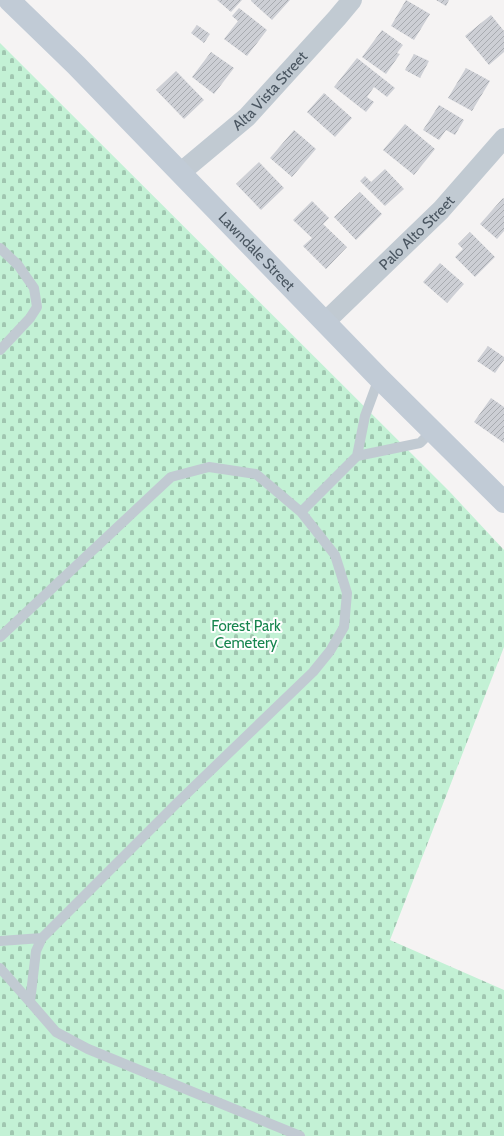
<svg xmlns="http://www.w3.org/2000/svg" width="504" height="1136" viewBox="0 0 504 1136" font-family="Cabin,sans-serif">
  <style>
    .cemetery { fill: url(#cemetery-stones) }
    .building { fill: url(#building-hatch) }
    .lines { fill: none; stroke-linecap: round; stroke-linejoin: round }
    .service { stroke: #c1cad2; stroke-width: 10 }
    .minor { stroke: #c1cad2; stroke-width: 20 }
    .secondary { stroke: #c1cbd6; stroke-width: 22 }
    .labels { text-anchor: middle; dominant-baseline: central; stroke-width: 4; stroke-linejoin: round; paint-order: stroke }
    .street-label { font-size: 15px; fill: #4a5661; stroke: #fff }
    .park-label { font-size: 15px; fill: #17864f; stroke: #fff }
  </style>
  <defs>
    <pattern id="cemetery-stones" width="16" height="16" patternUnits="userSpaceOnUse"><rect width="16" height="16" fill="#c3f1d5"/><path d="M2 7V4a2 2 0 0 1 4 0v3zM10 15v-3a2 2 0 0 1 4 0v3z" fill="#a0c6b0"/></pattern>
    <pattern id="building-hatch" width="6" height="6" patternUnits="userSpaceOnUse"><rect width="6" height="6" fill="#cdcfd5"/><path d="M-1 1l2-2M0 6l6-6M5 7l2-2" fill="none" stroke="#a8abb0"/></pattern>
  </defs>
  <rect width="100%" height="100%" fill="#f5f3f3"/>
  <path class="cemetery" d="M0 43 449 491 504 550V647L390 940 504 990V1136H0Z"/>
  <path class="building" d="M217 0H242L231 12Z
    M252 0H290L272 20 251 1Z
    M406 0 430 14 414 40 391 26Z
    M436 0H449L446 6Z
    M239 8 267 30 247 56 224 39 238 21 232 16Z
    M491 15 504 31V52L489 65 465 36Z
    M197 25 210 34 204 43 191 33Z
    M382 30 403 45 397 53 400 54 386 74 362 57Z
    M211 52 234 68 214 94 192 77Z
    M414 54 429 61 420 78 405 70Z
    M357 58 395 88 387 97 374 87 367 97 374 102 366 112 334 87Z
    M466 68 490 81 472 111 448 98Z
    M176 71 204 100 184 119 156 90Z
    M324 93 352 118 335 137 307 112Z
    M439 105 464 120 455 135 446 130 439 140 423 130Z
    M405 124 435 149 414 175 383 150Z
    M294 130 316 149 292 177 270 158Z
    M259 162 284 188 261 210 236 184Z
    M385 169 404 189 385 206 360 181 365 176 371 182Z
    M360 192 382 214 356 240 334 217Z
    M503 198 504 199V231L497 239 480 224Z
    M312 201 329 218 323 224 347 247 326 269 303 246 312 238 293 220Z
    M470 232 495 257 475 277 455 257 463 249 458 244Z
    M440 263 464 284 447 303 423 282Z
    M488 346 504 357V360L495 373 477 361Z
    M491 398 504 407V443L474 422Z"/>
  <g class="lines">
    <path class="service" d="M0 248 18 265 34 288 37 307 30 318 0 350
      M357 456 420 443 432 431
      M301 512 357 456 365 416 379 378
      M0 637 171 477 209 467 256 474 301 512 335 555 347 593 344 627 330 651 313 672 178 802 42 938
      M0 941 42 938 36 951 30 1002 56 1032 88 1049 300 1136
      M0 968 30 1002"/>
    <g class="minor">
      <path id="s1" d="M180 173 247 117 337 18 352 0"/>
      <path id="s2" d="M325 322 441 210 504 138"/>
    </g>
    <path class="secondary" id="s3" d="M9 0 76 65 379 378 504 502"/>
  </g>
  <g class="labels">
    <g class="street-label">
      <text stroke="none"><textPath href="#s1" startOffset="122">Alta Vista Street</textPath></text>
      <text stroke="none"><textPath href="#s2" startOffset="128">Palo Alto Street</textPath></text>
      <text stroke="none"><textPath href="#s3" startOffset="353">Lawndale Street</textPath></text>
    </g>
    <g class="park-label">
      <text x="246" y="626">Forest Park<tspan x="246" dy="17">Cemetery</tspan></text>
    </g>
  </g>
</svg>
